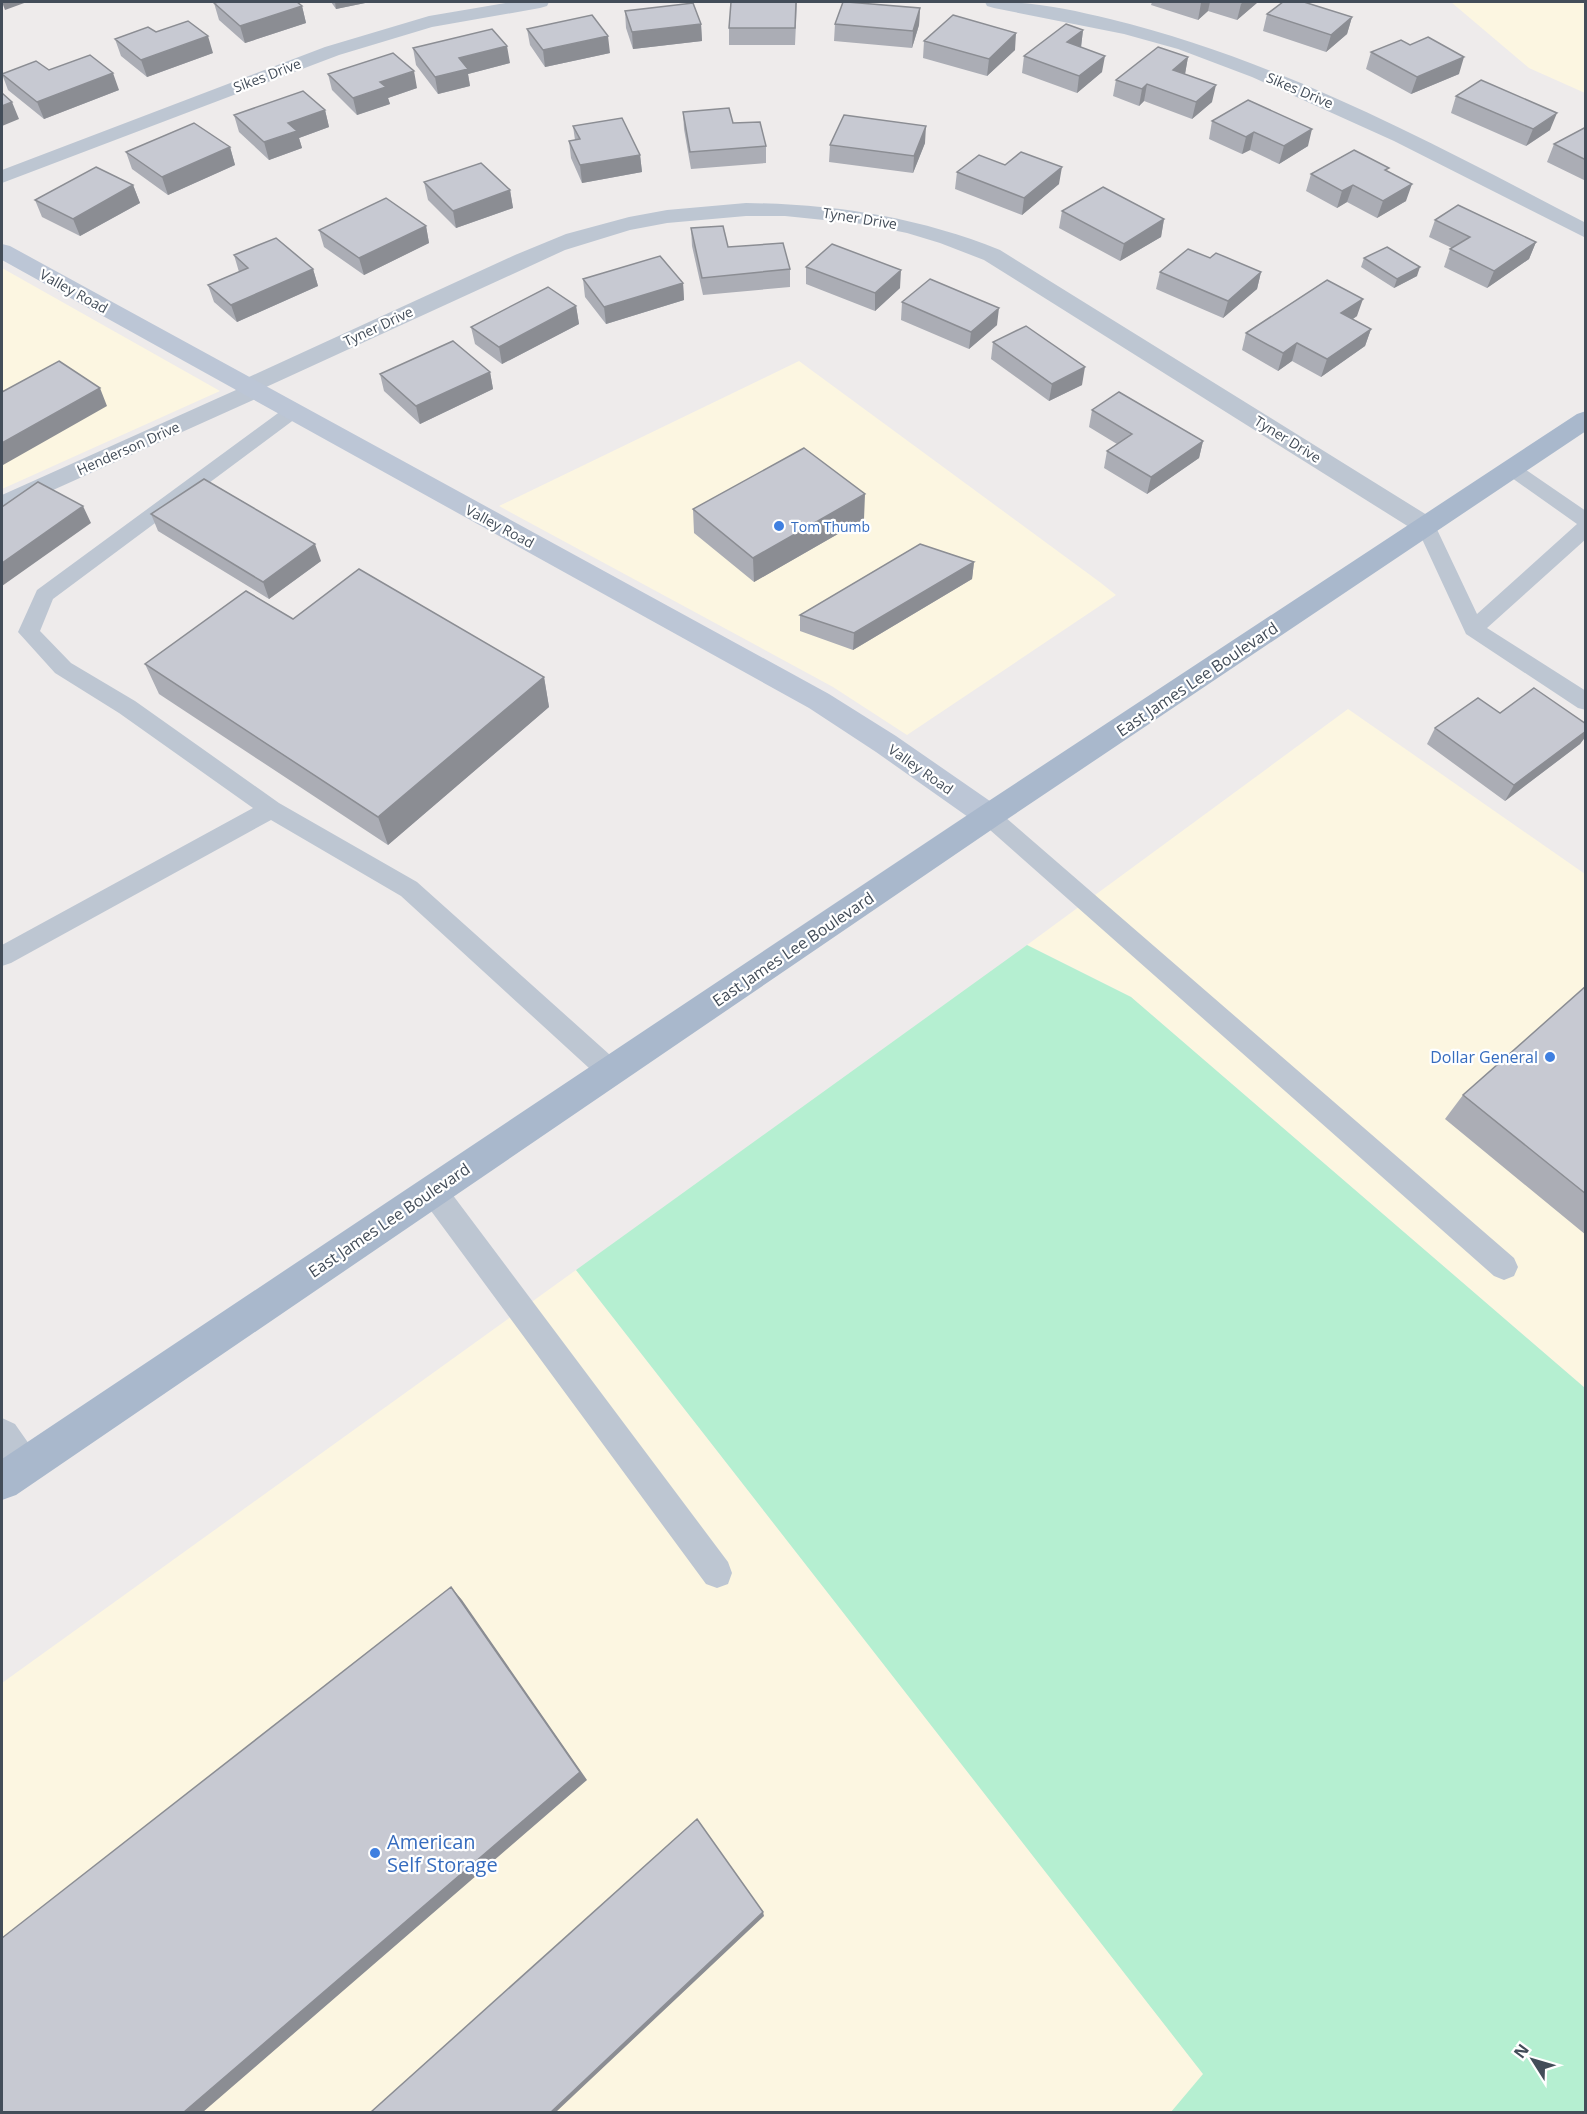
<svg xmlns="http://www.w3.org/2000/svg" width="1587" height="2114" viewBox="0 0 1587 2114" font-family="'Open Sans',sans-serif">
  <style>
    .commercial { fill: #fcf6e1 }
    .green { fill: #b5efd1 }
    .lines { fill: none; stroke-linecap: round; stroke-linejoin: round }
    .lane { fill: #bdc6d2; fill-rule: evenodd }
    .street { fill: #bdc6d2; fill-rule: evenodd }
    .secondary { fill: #bcc6d6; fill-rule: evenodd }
    .primary { fill: #a9b8cc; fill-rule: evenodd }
    .wall { fill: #abadb5 }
    .shaded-wall { fill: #8b8d93 }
    .building { fill: #c7c9d2; stroke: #8b8d93; stroke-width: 1.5 }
    .shop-dot { fill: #3f7fe0; stroke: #fff; stroke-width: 2 }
    .labels { text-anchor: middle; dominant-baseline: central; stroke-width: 4.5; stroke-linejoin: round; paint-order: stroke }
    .far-street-label { font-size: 14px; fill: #434d59; stroke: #fff }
    .far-shop-label { font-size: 14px; fill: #366cbe; stroke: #fff; text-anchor: start }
    .street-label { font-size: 16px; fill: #434d59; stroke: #fff }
    .shop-label { font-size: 16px; fill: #366cbe; stroke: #fff; text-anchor: end }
    .near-shop-label { font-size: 20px; fill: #366cbe; stroke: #fff; text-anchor: start }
  </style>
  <rect width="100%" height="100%" fill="#eeebeb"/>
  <path class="commercial" d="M1451 2H1585V93L1529 68Z
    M2 268 220 391 2 489Z
    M799 361 1101 583 1116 595 907 735 833 687 499 506Z
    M1348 709 1585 874V1388L1131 997 1027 945Z
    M576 1270 1204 2075 1171 2112H2V1683Z"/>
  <path class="green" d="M1027 945 1131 997 1585 1388V2112H1171L1203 2074 576 1270Z"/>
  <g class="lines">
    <path class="lane" d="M292 406 299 408 301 412 299 416 53 599 40 631 71 663 135 701 279 803 417 882 619 1063 623 1071 619 1079 610 1082 601 1079 401 896 271 820 11 963 2 966V945L253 808 119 713 55 673 18 632 37 590 285 408Z
      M1512 463 1519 465 1586 511V539L1487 628 1586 691V710L1578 708 1466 634 1416 526 1419 521 1426 519 1433 521 1477 614 1577 524 1505 473 1502 469 1505 465Z
      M989 807 997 810 1514 1258 1518 1267 1514 1276 1504 1280 1494 1276 981 822 978 816 981 810Z
      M433 1179 443 1182 728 1562 732 1573 728 1584 717 1588 706 1584 423 1200 420 1191 423 1182Z"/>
    <path class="street" d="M511 2H549L547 6 540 8 432 27 339 55 2 183V170L325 47 429 16Z
      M985 2C1026 0 1070 9 1110 19 1279 60 1432 143 1586 223V238L1394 141 1252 77 1178 49 1124 34 994 8 987 6Z
      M746 203C834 204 918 217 1000 250L1435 520 1439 526 1435 532 1426 535 1417 532 984 260 940 243 907 233 863 224 785 216H746L667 223 630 230 565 250 264 388 266 391 262 396 2 513V495L236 390 234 387 238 382 515 255 566 234 629 217 667 210Z
      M2 1418 15 1424 36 1454 41 1467 36 1480 22 1486 8 1480 2 1470Z"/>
    <path class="secondary" d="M2 244 10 246 829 694 896 736 1000 808 1004 816 1000 824 989 827 978 824 876 752 809 708 2 260Z"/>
    <path class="primary" d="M1586 411V431L1000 824 16 1495 2 1500V1459L978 808 1577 414Z"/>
  </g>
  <path class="wall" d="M331 2H370L336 9Z
    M797 2 795 45H729V28Z
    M1152 2H1258L1237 20 1208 11 1198 20 1151 5Z
    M214 3 302 6 306 23 245 43 219 20Z
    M920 8 919 25 912 48 834 41 835 24Z
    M625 11 701 24 702 41 633 49 626 28Z
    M1267 14 1352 17 1347 34 1326 52 1263 31Z
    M527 29 610 53 545 67 530 45Z
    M1083 30 1081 47 1102 72 1077 93 1022 73 1024 56Z
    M115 39 213 53 147 77 121 56Z
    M924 41 1015 50 987 76 923 58Z
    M413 48 510 63 468 74 470 86 438 94 416 65Z
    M1371 52 1459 74 1411 94 1366 69Z
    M1188 57 1185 74 1212 102 1192 119 1144 101 1139 106 1113 96 1116 80Z
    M49 70 119 90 44 119 8 90 2 74Z
    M328 74 417 88 388 98 390 104 357 115 332 90Z
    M1456 96 1550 130 1526 146 1451 113Z
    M325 110 329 127 299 138 302 148 269 160 239 132 234 115Z
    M683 112 733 123 766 146V163L691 169 684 129Z
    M1212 121 1308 146 1279 164 1250 150 1242 154 1209 139Z
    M573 126 640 155 642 172 582 183 571 158 569 141 575 140Z
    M1586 127V181L1547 162 1554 144Z
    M925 143 913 173 829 162 830 145Z
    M230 147 235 165 168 195 132 169 126 152Z
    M957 172 1059 184 1022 215 955 189Z
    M1388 172 1406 201 1377 218 1347 202 1337 208 1306 191 1311 174Z
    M424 182 510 190 513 208 456 228 428 200Z
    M133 185 140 203 80 236 42 217 35 200Z
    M1062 211 1164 219 1161 237 1120 261 1059 228Z
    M1435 220 1536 242 1529 259 1487 288 1444 267 1450 249 1452 248 1429 237Z
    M426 226 429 243 364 275 324 247 319 230Z
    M691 228 728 247 790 269V287L703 295 692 246Z
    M234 255 313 269 318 286 237 322 214 302 208 285 239 272Z
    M1210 258 1261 272 1257 289 1223 318 1156 289 1160 272Z
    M1364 258 1417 276 1394 288 1361 267Z
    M806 267 900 288 875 311 806 284Z
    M583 279 683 283 684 300 606 324 585 297Z
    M902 302 997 325 969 349 901 320Z
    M576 306 579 324 502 364 475 344 471 327Z
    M1357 316 1353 319 1371 329 1365 346 1321 377 1292 361 1278 371 1242 350 1246 333Z
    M993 342 1082 385 1049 401 991 359Z
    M490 372 493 389 420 424 384 391 380 374Z
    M1092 410 1203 441 1199 458 1147 494 1104 468 1107 451 1117 444 1089 427Z
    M693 509 864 519 754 582 694 533Z
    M151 514 321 561 269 599 158 531Z
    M974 562 972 579 853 650 800 631V615Z
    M293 619 544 677 549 707 388 845 159 694 145 664Z
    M1500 713 1586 724V736L1580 744 1505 801 1427 744 1435 728Z
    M1586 986V1235L1445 1119 1463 1095Z"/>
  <path class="shaded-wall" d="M2 2H27L5 10Z
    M335 2H370L336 9Z
    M1203 2H1210L1208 11 1198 20 1201 3Z
    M1243 2H1258L1237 20 1241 4Z
    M302 6 306 23 245 43 240 26Z
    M920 8 919 25 912 48 913 31Z
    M1352 17 1347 34 1326 52 1331 35Z
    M701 24 702 41 633 49 632 32Z
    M1083 30 1081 47 1067 42Z
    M1016 33 1015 50 987 76 989 59Z
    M208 36 213 53 147 77 141 60Z
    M608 36 610 53 545 67 543 50Z
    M507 46 510 63 468 74 470 86 438 94 435 77 459 58Z
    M1105 56 1102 72 1077 93 1079 76Z
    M1188 57 1185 74 1173 70Z
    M1464 57 1459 74 1411 94 1417 77Z
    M414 71 417 88 388 98 390 104 357 115 353 98 380 82Z
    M113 73 119 90 44 119 37 102Z
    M1147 84 1144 101 1139 106 1142 89Z
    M1216 85 1212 102 1192 119 1196 102Z
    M12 102 19 119 2 126V106Z
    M325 110 329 127 299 138 302 148 269 160 264 142 288 123Z
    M1557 113 1550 130 1526 146 1533 129Z
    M926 126 925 143 913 173 914 156Z
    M1312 129 1308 146 1279 164 1284 146Z
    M1254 132 1250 150 1242 154 1246 137Z
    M230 147 235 165 168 195 162 177Z
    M640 155 642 172 582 183 580 165Z
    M1062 167 1059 184 1022 215 1024 198Z
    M1412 184 1406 201 1377 218 1383 201Z
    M133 185 140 203 80 236 73 219Z
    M1353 185 1347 202 1337 208 1342 191Z
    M510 190 513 208 456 228 453 211Z
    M1164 219 1161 237 1120 261 1124 244Z
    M426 226 429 243 364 275 359 258Z
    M1536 242 1529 259 1487 288 1494 271Z
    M1420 267 1417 276 1394 288 1397 279Z
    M313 269 318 286 237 322 231 305Z
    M901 270 900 288 875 311V293Z
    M1261 272 1257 289 1223 318 1228 301Z
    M683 283 684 300 606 324 604 307Z
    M1363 299 1357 316 1336 330 1341 313Z
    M576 306 579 324 502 364 499 347Z
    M999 308 997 325 969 349 971 332Z
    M1371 329 1365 346 1321 377 1327 359Z
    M1297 343 1292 361 1278 371 1283 353Z
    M1085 367 1082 385 1049 401 1052 384Z
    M490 372 493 389 420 424 416 406Z
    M100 388 107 406 3 465 2 463V443Z
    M1203 441 1199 458 1147 494 1151 477Z
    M865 494 864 519 754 582 753 558Z
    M83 506 91 523 2 586V563Z
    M315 544 321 561 269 599 263 582Z
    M974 562 972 579 853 650 854 633Z
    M544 677 549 707 388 845 378 817Z
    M1586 731V736L1580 744 1505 801 1514 785Z
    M451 1587 462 1600 587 1780 203 2112H184Z
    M763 1912 764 1916 556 2112H551Z"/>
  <path class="building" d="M219 2H297L302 6 240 26 214 3Z
    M731 2H796L795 28H729Z
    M843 2H847L920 8 913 31 835 24Z
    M1283 2H1304L1352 17 1331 35 1267 14Z
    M693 3 701 24 632 32 625 11Z
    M592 15 608 36 543 50 527 29Z
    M953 15 1016 33 989 59 924 41Z
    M188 21 208 36 141 60 115 39 148 27 156 32Z
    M1066 24 1083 30 1067 42 1105 56 1079 76 1024 56Z
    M492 29 507 46 459 58 468 69 435 77 413 48Z
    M1428 37 1464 57 1417 77 1371 52 1401 40 1410 45Z
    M1158 47 1188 57 1173 70 1216 85 1196 102 1147 84 1142 89 1116 80Z
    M393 53 414 71 380 82 386 87 353 98 328 74Z
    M90 55 113 73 37 102 2 74 36 61 49 70Z
    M1481 80 1557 113 1533 129 1456 96Z
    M303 91 325 110 288 123 297 131 264 142 234 115Z
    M2 93 12 102 2 106Z
    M1248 100 1312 129 1284 146 1254 132 1246 137 1212 121Z
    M729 108 733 123 760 122 766 146 690 152 683 112Z
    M844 115 926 126 914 156 830 145Z
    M622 118 640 155 580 165 569 141 580 139 573 126Z
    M194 123 230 147 162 177 126 152Z
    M1586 127V160L1554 144Z
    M1354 150 1389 168 1385 170 1412 184 1383 201 1353 185 1342 191 1311 174Z
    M1021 152 1062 167 1024 198 957 172 979 155 1005 165Z
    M481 163 510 190 453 211 424 182Z
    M96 167 133 185 73 219 35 200Z
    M1103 187 1164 219 1124 244 1062 211Z
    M386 198 426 226 359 258 319 230Z
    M1458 205 1536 242 1494 271 1450 249 1470 237 1435 220Z
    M723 226 728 247 783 243 790 269 702 278 691 228Z
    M276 238 313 269 231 305 208 285 248 268 234 255Z
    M832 244 901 270 875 293 806 267Z
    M1387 247 1420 267 1397 279 1364 258Z
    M1188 249 1210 258 1216 253 1261 272 1228 301 1160 272Z
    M660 256 683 283 604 307 583 279Z
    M930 279 999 308 971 332 902 302Z
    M1327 280 1363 299 1341 313 1371 329 1327 359 1297 343 1283 353 1246 333Z
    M548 287 576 306 499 347 471 327Z
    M1026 326 1085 367 1052 384 993 342Z
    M453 341 490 372 416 406 380 374Z
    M59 361 100 388 2 443V392Z
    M1119 392 1203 441 1151 477 1107 451 1132 434 1092 410Z
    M804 448 865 494 753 558 693 509Z
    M204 479 315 544 263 582 151 514Z
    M38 482 83 506 2 563V507Z
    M920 544 974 562 854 633 800 615Z
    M359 569 544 677 378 817 145 664 246 591 293 619Z
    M1534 688 1586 724V731L1514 785 1435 728 1478 698 1500 713Z
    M1586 986V1194L1463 1095Z
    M451 1587 580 1772 184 2112H2V1938Z
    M697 1819 763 1912 551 2112H371Z"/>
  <g class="shop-dot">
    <circle cx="779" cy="526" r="6"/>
    <circle cx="1550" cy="1057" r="6"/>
    <circle cx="375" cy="1853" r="6"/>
  </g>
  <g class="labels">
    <g class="far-street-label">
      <text transform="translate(267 75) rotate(-21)">Sikes Drive</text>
      <text transform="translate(1300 90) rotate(23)">Sikes Drive</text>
      <text transform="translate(860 218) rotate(9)">Tyner Drive</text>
      <text transform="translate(74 291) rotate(29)">Valley Road</text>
      <text transform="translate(378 326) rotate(-25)">Tyner Drive</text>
      <text transform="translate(1288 439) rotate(32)">Tyner Drive</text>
      <text transform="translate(128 448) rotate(-24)">Henderson Drive</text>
      <text transform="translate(500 526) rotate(28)">Valley Road</text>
      <text transform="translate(921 769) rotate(35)">Valley Road</text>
    </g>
    <g class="far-shop-label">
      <text x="791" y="526">Tom Thumb</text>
    </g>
    <g class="street-label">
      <text transform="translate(1197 679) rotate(-34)">East James Lee Boulevard</text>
      <text transform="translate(793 949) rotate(-34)">East James Lee Boulevard</text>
      <text transform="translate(389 1220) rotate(-34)">East James Lee Boulevard</text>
    </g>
    <g class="shop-label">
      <text x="1538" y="1057">Dollar General</text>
    </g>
    <g class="near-shop-label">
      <text x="387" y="1841">American<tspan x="387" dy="23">Self Storage</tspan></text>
    </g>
  </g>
  <rect width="1587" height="2114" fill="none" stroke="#434d59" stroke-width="6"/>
  <g transform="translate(1533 2060) rotate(307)" stroke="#ffffff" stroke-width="4.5" paint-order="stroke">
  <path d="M0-4.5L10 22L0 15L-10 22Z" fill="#434d59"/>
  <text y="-9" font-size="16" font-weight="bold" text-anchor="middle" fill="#434d59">N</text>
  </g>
</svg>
